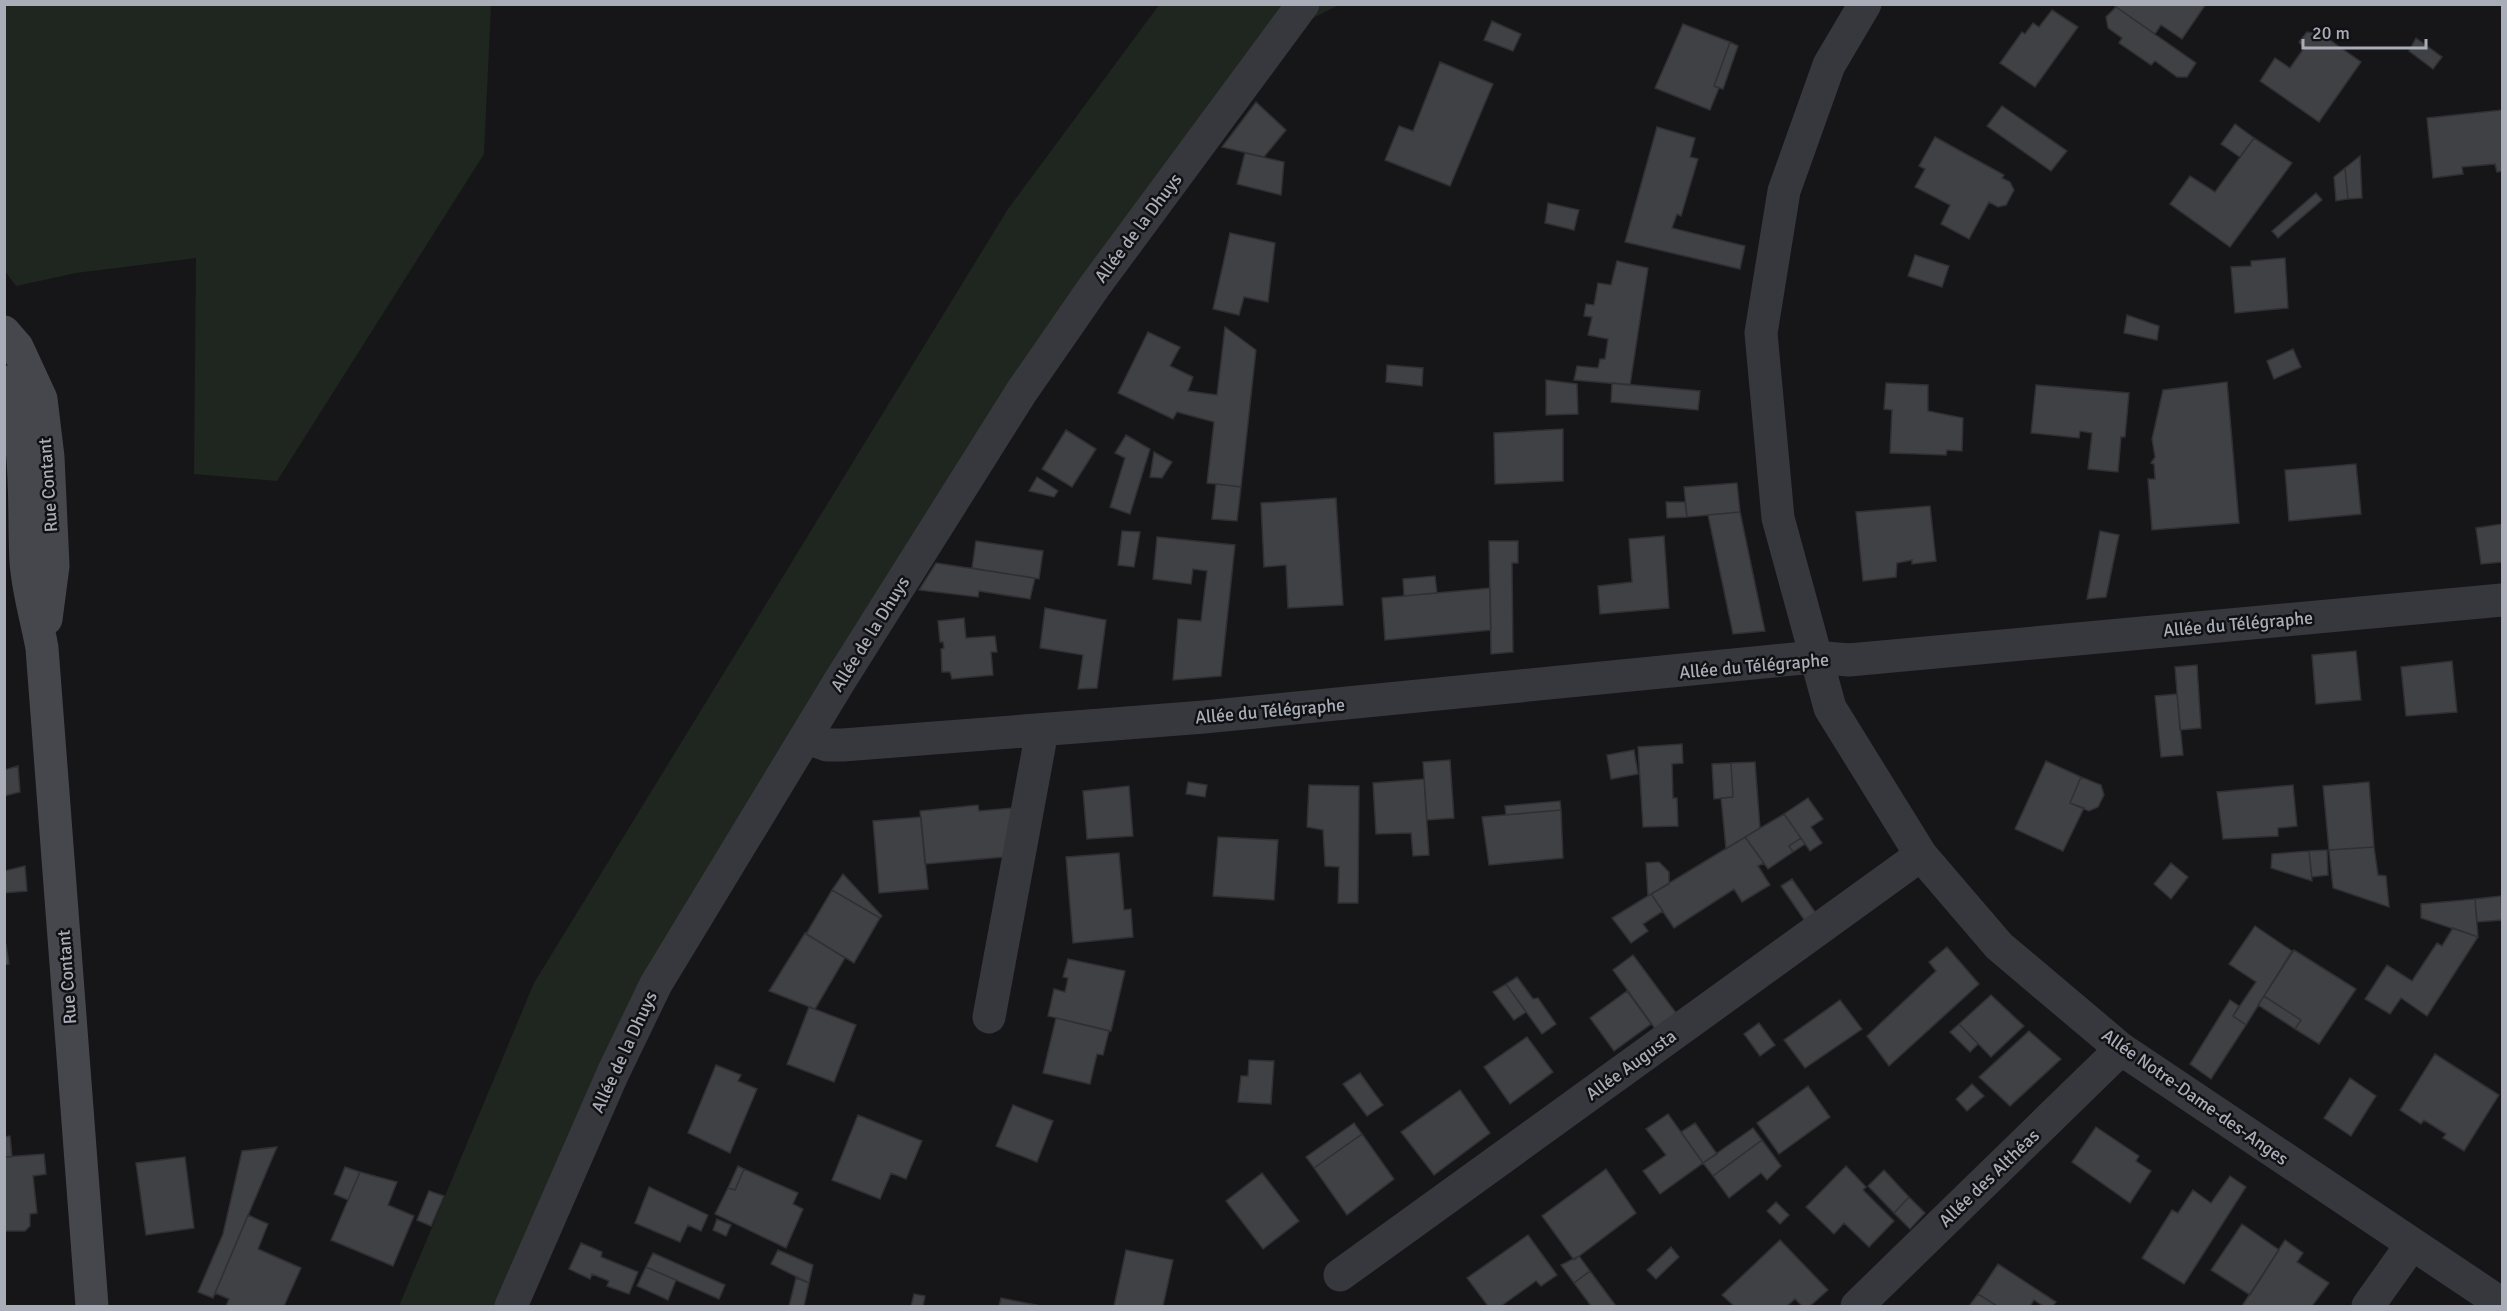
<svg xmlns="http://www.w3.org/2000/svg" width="2507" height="1311" viewBox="0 0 2507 1311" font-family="Signika,sans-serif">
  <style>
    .green { fill: #1e261f }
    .building { fill: #404145; stroke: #303034; stroke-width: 1.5 }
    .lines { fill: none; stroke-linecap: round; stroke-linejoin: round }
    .minor { stroke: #37383d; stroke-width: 33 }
    .secondary { stroke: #45474d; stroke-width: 33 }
    .labels { text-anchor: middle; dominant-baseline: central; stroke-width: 5; stroke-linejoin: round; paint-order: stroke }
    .street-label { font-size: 18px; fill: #a8adb8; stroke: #111113 }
  </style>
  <rect width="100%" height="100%" fill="#161618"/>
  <path class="green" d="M5 4 491 5 484 154 277 481 194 474 196 258 76 273 16 286 5 271Z
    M1159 5H1339L1285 32 1094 287 656 984 512 1306H399L534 983 1008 209Z"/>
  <path class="building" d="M2112 4H2206L2182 39 2161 25 2155 34Z
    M2116 7 2196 63 2187 77H2177L2155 61 2151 65 2119 43 2122 38 2108 28 2106 17Z
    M2052 10 2078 27 2035 87 2000 63 2022 32 2025 34 2033 23 2039 27Z
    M1492 21 1521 34 1513 51 1484 40Z
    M1683 24 1730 42 1714 86 1719 88 1710 110 1655 88Z
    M2317 31 2361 62 2319 122 2260 81 2275 58 2290 68 2304 48 2299 42 2307 32 2314 33Z
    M2416 38 2442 57 2433 69 2409 51Z
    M1730 42 1738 46 1723 89 1714 86Z
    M1440 62 1493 84 1450 186 1385 160 1399 126 1413 131Z
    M1256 102 1286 130 1264 157 1222 147Z
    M2002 106 2067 151 2051 171 1987 126Z
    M2502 110V171L2497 172 2495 164 2462 167 2463 174 2433 178 2427 118Z
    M2235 124 2254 138 2240 157 2221 144Z
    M1657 127 1695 138 1690 157 1698 159 1681 216 1677 214 1672 228 1745 246 1740 269 1625 242Z
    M1935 137 2004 175 2002 178 2010 182 2014 190 2006 205 1998 207 1989 202 1969 239 1941 224 1950 205 1915 187 1925 169 1919 166Z
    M2254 138 2292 163 2230 247 2170 204 2190 176 2215 192Z
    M1245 153 1284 162 1281 195 1237 184Z
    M2360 156 2362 198 2348 199 2345 168Z
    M2345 168 2348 199 2336 201 2334 177Z
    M2316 193 2322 200 2278 238 2272 231Z
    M1548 203 1579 210 1574 230 1545 223Z
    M1230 233 1275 243 1268 302 1244 297 1239 315 1213 309Z
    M1915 255 1949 266 1942 287 1908 276Z
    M2285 258 2288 308 2235 313 2231 267 2251 266V261Z
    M1617 261 1648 268 1630 385 1574 380 1577 366 1598 368 1600 359H1605L1608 339 1588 335 1592 317 1584 316 1586 304 1594 305 1598 283 1611 285Z
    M2127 315 2159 326 2157 340 2124 333Z
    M1225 327 1256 350 1241 487 1207 483 1214 422 1177 412 1173 419 1118 393 1148 332 1180 347 1170 366 1193 377 1188 391 1217 395Z
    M2293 349 2301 367 2274 379 2267 361Z
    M1387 365 1423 368 1422 386 1386 382Z
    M1546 380 1577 384 1578 414 1546 415Z
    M2227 382 2239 523 2152 530 2148 479H2155L2154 464 2151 463 2155 457 2152 439 2163 390Z
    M1612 383 1700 391 1698 410 1611 402Z
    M1886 383 1928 385V411L1963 418 1962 451 1947 450 1946 455 1890 453 1892 410 1884 409Z
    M2036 385 2129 393 2125 437H2121L2118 472 2088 469 2092 433 2080 431 2079 438 2031 433Z
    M1563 429V481L1495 484 1494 433Z
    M1066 430 1096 449 1072 487 1042 469Z
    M1126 435 1150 449 1130 514 1110 507 1125 458 1115 453Z
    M1154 452 1172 462 1162 478 1150 477Z
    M2356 464 2361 514 2289 521 2285 470Z
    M1037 477 1058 491 1054 497 1029 491Z
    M1737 483 1740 512 1687 517 1684 487Z
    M1216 484 1241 487 1237 521 1212 519Z
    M1336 498 1343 605 1288 608 1286 565 1264 567 1261 503Z
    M1666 502H1685L1687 517 1667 518Z
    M1930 506 1936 561 1912 564V560L1897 563 1896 577 1863 581 1856 512Z
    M1740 512 1765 631 1733 634 1708 515Z
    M2502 524V562L2481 564 2476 528Z
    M1122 531 1140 532 1134 567 1118 565Z
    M2100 531 2119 535 2106 597 2087 599Z
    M1664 536 1669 608 1600 614 1598 586 1632 582 1629 539Z
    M1157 537 1235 545 1221 676 1173 680 1178 619 1201 621 1207 571 1193 569 1191 584 1153 579Z
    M976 541 1043 551 1039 579 972 568Z
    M1489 541H1518V563H1512L1513 652 1491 654Z
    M936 563 1035 578 1030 599 979 591 978 597 919 590Z
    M1435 576 1437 593 1404 596 1403 579Z
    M1490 588 1491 630 1385 640 1382 598Z
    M1045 608 1106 620 1097 688 1078 689 1083 655 1040 648Z
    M964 618 966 638 995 636 997 652H991L993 675 952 679 950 672H942L941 649 944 648 943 642H940L938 621Z
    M2356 651 2361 700 2316 704 2312 655Z
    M2452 661 2457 712 2406 716 2401 667Z
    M2197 665 2201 728 2180 730 2175 667Z
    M2177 694 2183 755 2161 757 2155 696Z
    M1682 744 1683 763 1672 764 1673 798H1677L1678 826 1643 827 1638 747Z
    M1634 750 1638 774 1611 779 1607 755Z
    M1450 760 1454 818 1427 820 1423 762Z
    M2046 761 2081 777 2070 803 2084 808 2063 851 2015 829Z
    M1755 762 1760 828 1726 849 1721 798 1733 797 1731 763Z
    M1731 763 1733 797 1714 799 1712 764Z
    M18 766 20 792 4 796V770Z
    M2081 777 2101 785 2104 795 2098 807 2089 811 2070 803Z
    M1424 779 1429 855 1413 856 1411 833 1376 834 1373 783Z
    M1188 782 1207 785 1205 797 1186 794Z
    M2369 782 2374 847 2329 850 2323 786Z
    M1309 785 1359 786 1358 903H1338L1339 867 1325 866 1323 830 1307 827Z
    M2293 785 2297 826 2278 828V836L2223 839 2217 792Z
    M1129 786 1133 836 1087 839 1083 791Z
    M1808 798 1823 819 1811 827 1822 843 1810 851 1784 814Z
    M1560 801 1561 810 1506 815 1505 806Z
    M978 805 979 811 1012 808 1004 857 925 864 920 811Z
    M1561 810 1563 858 1489 865 1482 817Z
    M1784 814 1801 838 1789 846 1793 852 1768 869 1745 837Z
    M921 817 928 889 879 893 873 821Z
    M1218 837 1278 840 1274 900 1213 896Z
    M1745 837 1764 863 1758 866 1770 885 1742 902 1734 889 1674 928 1651 894Z
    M1801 838 1805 844 1793 852 1789 846Z
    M2374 847 2378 875 2386 876 2389 907 2333 888 2329 850Z
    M2327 850 2328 875 2312 877 2309 851Z
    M2309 851 2312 881 2271 868 2272 854Z
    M1119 853 1124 910 1131 909 1133 937 1073 943 1066 857Z
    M1659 862 1669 872V884L1648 896 1646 863Z
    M2171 863 2188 877 2171 899 2154 884Z
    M25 866 27 891 4 893V871Z
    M843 874 882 916 880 918 832 890Z
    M1792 879 1820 919 1809 927 1781 886Z
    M832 890 880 918 854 963 806 934Z
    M1651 894 1663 911 1643 924 1648 931 1631 943 1612 918Z
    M2501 896 2502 920 2477 922 2475 899Z
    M2475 899 2478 937 2421 918V904Z
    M2255 926 2292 951 2246 1025 2233 1016 2256 982 2229 964Z
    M2453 928 2478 937 2427 1016 2401 998 2390 1014 2365 999 2387 965 2412 981 2437 943 2442 946Z
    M805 933 845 958 815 1009 769 991Z
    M6 945 9 964 4 965V946Z
    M1947 947 1979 984 1889 1066 1867 1036 1936 971 1929 962Z
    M2294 950 2356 989 2319 1044 2295 1029 2301 1020 2264 996Z
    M1633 955 1682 1021 1661 1037 1613 970Z
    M1068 959 1125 971 1111 1031 1048 1016 1054 989 1065 992 1068 978 1063 977Z
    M1517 977 1533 999 1538 998 1556 1024 1542 1034 1506 984Z
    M1506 984 1526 1012 1514 1020 1493 992Z
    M1627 991 1651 1024 1614 1051 1590 1018Z
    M1991 995 2024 1026 1991 1057 1959 1024Z
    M2264 996 2301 1020 2295 1029 2258 1005Z
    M1840 1000 1862 1029 1805 1068 1784 1040Z
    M2230 1000 2239 1006 2233 1016 2246 1025 2211 1079 2190 1064Z
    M809 1007 856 1025 834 1082 787 1064Z
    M1056 1018 1109 1031 1103 1055 1097 1054 1090 1084 1043 1073Z
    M1759 1023 1775 1045 1760 1056 1744 1034Z
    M1959 1024 1978 1044 1970 1052 1950 1032Z
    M2029 1031 2061 1059 2010 1106 1979 1077Z
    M1527 1037 1553 1072 1510 1104 1484 1067Z
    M2435 1054 2499 1095 2464 1151 2443 1138 2446 1134 2424 1120 2421 1124 2400 1110Z
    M1249 1060 1274 1061 1271 1104 1238 1102 1241 1076H1248Z
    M716 1065 741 1075 738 1081 757 1089 730 1153 688 1133Z
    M1360 1073 1383 1105 1367 1116 1343 1084Z
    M2350 1078 2376 1096 2351 1136 2324 1118Z
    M1972 1084 1984 1096 1967 1111 1956 1099Z
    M1808 1086 1830 1117 1779 1154 1757 1123Z
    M1460 1090 1490 1133 1434 1175 1401 1132Z
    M1013 1105 1053 1121 1037 1162 996 1146Z
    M1668 1114 1703 1163 1660 1194 1643 1171 1666 1155 1646 1129Z
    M858 1115 922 1141 906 1179 891 1173 880 1199 832 1180Z
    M1354 1123 1362 1134 1314 1168 1306 1157Z
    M1695 1123 1717 1154 1703 1163 1681 1132Z
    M2096 1127 2139 1156 2136 1161 2151 1171 2130 1203 2072 1162Z
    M1753 1128 1762 1140 1713 1176 1703 1163Z
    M1362 1134 1394 1179 1347 1215 1314 1168Z
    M10 1136 12 1157H4V1137Z
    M1762 1140 1781 1166 1767 1180 1761 1173 1729 1198 1713 1176Z
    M277 1147 213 1298 198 1292 223 1234 242 1151Z
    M44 1154 46 1174 33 1176 37 1213 30 1214V1226L25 1231H4V1157Z
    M185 1157 194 1228 146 1235 136 1163Z
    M738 1166 744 1169 735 1190 728 1188Z
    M1846 1166 1866 1187 1863 1190 1894 1221 1869 1247 1844 1223 1834 1234 1806 1207Z
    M345 1167 360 1172 348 1200 334 1194Z
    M744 1169 798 1193 793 1204 803 1209 786 1248 715 1214 728 1188 735 1190Z
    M1606 1169 1636 1213 1574 1260 1542 1216Z
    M1884 1170 1909 1197 1894 1213 1868 1186Z
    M360 1172 397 1182 388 1205 414 1216 393 1266 331 1240Z
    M1262 1173 1299 1221 1263 1249 1226 1201Z
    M2230 1176 2246 1187 2184 1284 2142 1258 2172 1210 2178 1213 2193 1190 2211 1203Z
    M649 1187 708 1215 701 1231 688 1225 680 1242 635 1223Z
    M429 1191 444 1196 431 1226 417 1220Z
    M1909 1197 1925 1213 1910 1229 1894 1213Z
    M1776 1202 1789 1215 1780 1224 1767 1211Z
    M248 1215 268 1224 258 1249 301 1268 284 1306H226L229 1299 215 1293Z
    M717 1219 731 1225 726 1236 713 1230Z
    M2242 1224 2279 1250 2250 1295 2211 1270Z
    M1528 1235 1557 1275 1541 1286 1536 1281 1501 1306H1488L1467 1278Z
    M1780 1240 1828 1290 1810 1306H1802L1795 1299 1787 1306H1734L1722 1295Z
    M2285 1240 2303 1253 2297 1262 2329 1283 2312 1306H2242Z
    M581 1243 602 1252 601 1257 638 1272 629 1294 607 1286 609 1281 592 1274 590 1279 569 1269Z
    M1671 1247 1679 1257 1656 1279 1647 1270Z
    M778 1250 813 1265 809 1283 771 1264Z
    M1126 1250 1173 1260 1163 1306H1114Z
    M653 1253 725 1285 719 1299 646 1267Z
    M1579 1256 1590 1271 1574 1283 1561 1265Z
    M1998 1264 2056 1302 2053 1306H2043L2034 1300 2030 1306H1997L1978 1294Z
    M646 1267 676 1280 668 1300 637 1286Z
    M1590 1271 1616 1306H1591L1574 1283Z
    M796 1278 809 1283 804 1306H789Z
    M914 1294 925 1296 923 1306H911Z
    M1978 1294 1997 1306H1969Z
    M1001 1298 1041 1306H999Z"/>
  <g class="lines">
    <path class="minor" d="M1865 4 1829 65 1784 191 1761 333 1778 518 1830 708 1921 855 1999 946 2121 1049 2502 1304
      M806 737 827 745H843L1204 717 1814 657 1849 660 2502 600
      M989 1017 1042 731
      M1340 1275 1921 855
      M511 1306 613 1073 656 984 839 682 1022 391 1094 287 1303 4
      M1857 1306 2121 1049
      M2368 1306 2412 1244"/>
    <path class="secondary" d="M4 332 17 347 41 399 48 457 53 566 46 619
      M4 382C30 425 23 511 26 562 28 591 37 620 42 648L92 1306"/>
  </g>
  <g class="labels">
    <g class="street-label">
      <text transform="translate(1138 228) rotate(-53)">Allée de la Dhuys</text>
      <text transform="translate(48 485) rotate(-94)">Rue Contant</text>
      <text transform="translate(2238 624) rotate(-5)">Allée du Télégraphe</text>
      <text transform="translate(870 634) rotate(-58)">Allée de la Dhuys</text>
      <text transform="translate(1754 666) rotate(-5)">Allée du Télégraphe</text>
      <text transform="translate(1270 711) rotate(-5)">Allée du Télégraphe</text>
      <text transform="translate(67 977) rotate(-94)">Rue Contant</text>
      <text transform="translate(624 1052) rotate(-65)">Allée de la Dhuys</text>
      <text transform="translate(1631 1065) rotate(-36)">Allée Augusta</text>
      <text transform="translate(2195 1097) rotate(35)">Allée Notre-Dame-des-Anges</text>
      <text transform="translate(1989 1178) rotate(-44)">Allée des Althéas</text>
    </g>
  </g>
  <rect width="2507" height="1311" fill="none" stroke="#a8adb8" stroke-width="12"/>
  <path d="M2303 39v9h123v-9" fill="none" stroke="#a8adb8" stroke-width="3"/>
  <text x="2312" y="39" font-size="18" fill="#a8adb8" stroke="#111113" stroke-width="4.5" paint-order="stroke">20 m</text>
</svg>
